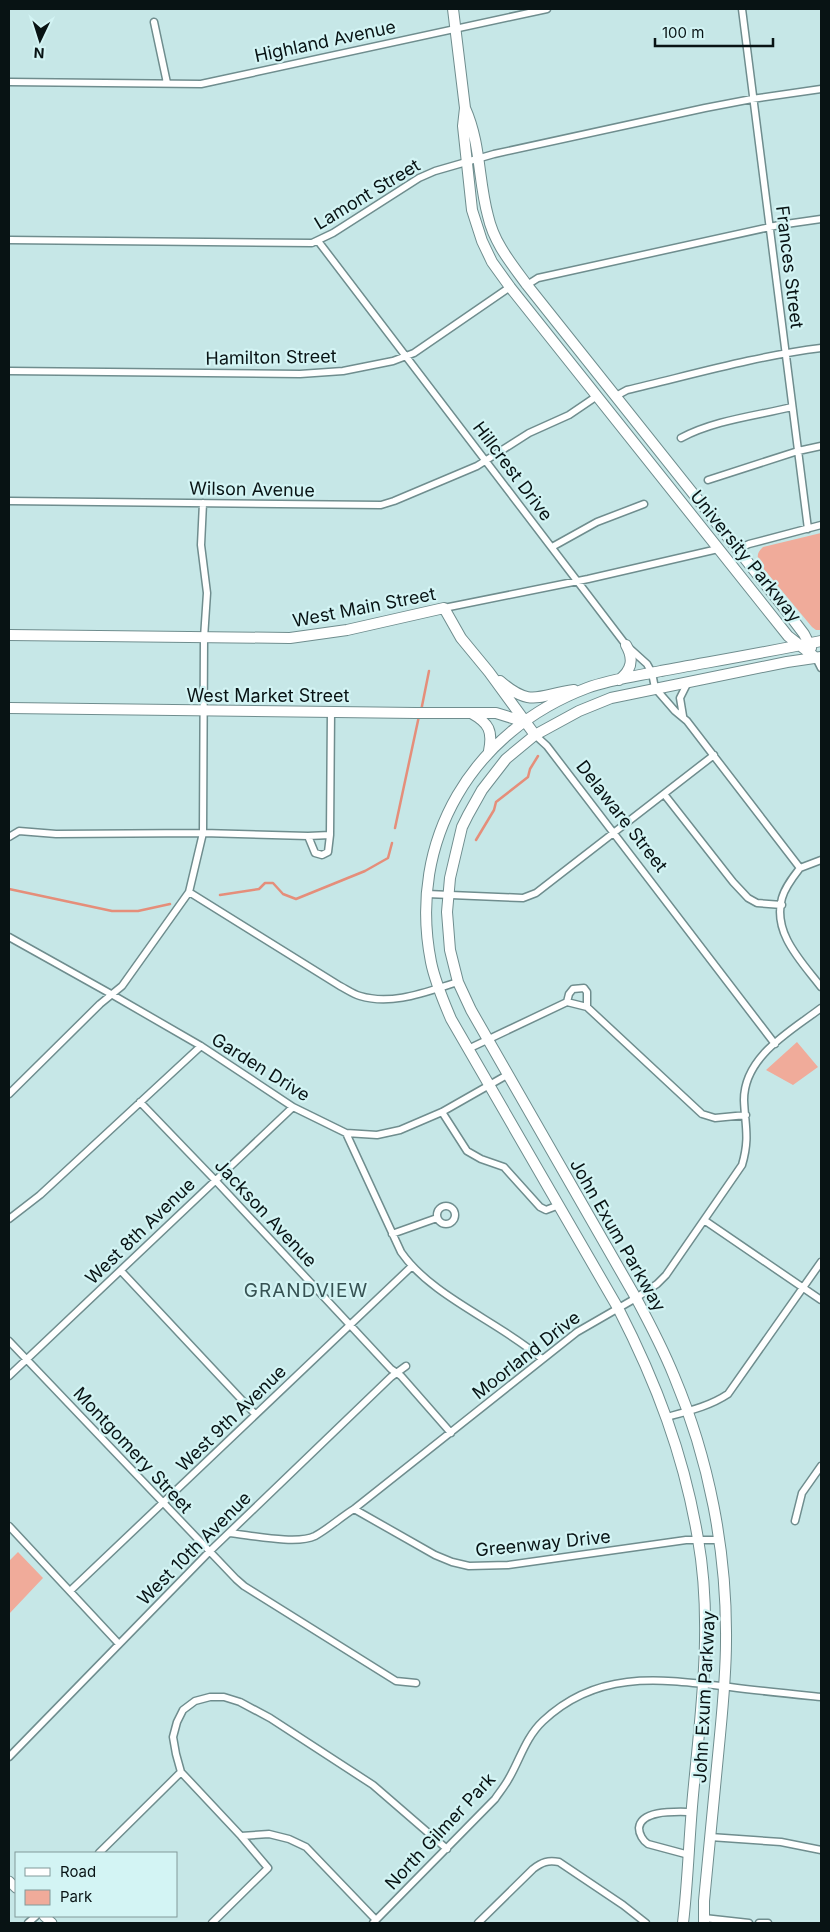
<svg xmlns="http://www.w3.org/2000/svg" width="830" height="1932" viewBox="0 0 830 1932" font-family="Inter,sans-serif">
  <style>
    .green { fill: #f0ab9a }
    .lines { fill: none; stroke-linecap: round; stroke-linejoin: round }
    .stream { stroke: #e58e7a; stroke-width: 2.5 }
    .street-casing { stroke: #6f8d8e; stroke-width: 9 }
    .secondary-casing { stroke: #6f8d8e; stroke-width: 11 }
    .primary-casing { stroke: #6f8d8e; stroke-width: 12 }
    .street { stroke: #fff; stroke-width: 6 }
    .secondary { stroke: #fff; stroke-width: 9 }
    .primary { stroke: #fff; stroke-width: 10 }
    .labels { text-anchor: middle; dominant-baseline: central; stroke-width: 4.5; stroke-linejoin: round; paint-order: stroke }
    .street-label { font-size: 18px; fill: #081314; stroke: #d3f4f4 }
    .neighbourhood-label { font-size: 19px; letter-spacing: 1px; fill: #365253; stroke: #d3f4f4 }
  </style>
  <rect width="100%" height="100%" fill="#c6e7e7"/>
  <path class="green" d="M821 533V630H816L812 627 763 568C757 560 755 554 763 547Z
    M797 1042 818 1067 793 1085 766 1070Z
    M18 1552 43 1578 9 1614V1561Z"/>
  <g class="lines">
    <path class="stream" d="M421 711 429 671
      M395 828 419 716
      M476 840 494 810 496 802 528 777 530 769 538 756
      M9 889 112 911H138L170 904
      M220 895 259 889 265 883H273L283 894 296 899 365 871 388 858 392 843"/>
    <defs>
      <path id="street" d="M742 9 808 529
        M154 22 167 83
        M9 82 201 84 547 9
        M9 240 312 243 333 233 419 178 435 171 494 154 705 108 752 99 821 89
        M318 241 626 645 647 664 652 673 655 688 675 711 687 721 800 868
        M527 285 538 278 779 225 821 219
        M9 371 300 374 343 371 393 361 414 353 510 287
        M616 396 627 390C691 375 756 356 821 348
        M681 438C715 420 755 416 792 407
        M708 480 798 451 821 446
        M9 501 381 505 394 501 477 466 529 433 569 415 597 396
        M552 547 597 522 644 504
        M738 549 749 544 821 525
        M444 608 588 579 718 549
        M816 658 821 668
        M683 716 680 698 688 682
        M535 735 547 746 775 1044
        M664 794 733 882 748 898 757 903 782 905
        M308 836 315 853 322 855 328 852 330 835 331 711
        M9 837 19 831 56 834 203 833 308 836 330 835
        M800 868C793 877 785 887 782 898 772 933 802 962 821 987
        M800 868 821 860
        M189 892 340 986C346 989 353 994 360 996 393 1006 428 991 458 982
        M427 894 523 898 536 893 714 755
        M9 937 111 994 201 1046 293 1107 346 1133 377 1135 400 1130 442 1112 507 1075
        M567 1002 569 994 573 989 584 988 587 992V1007
        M468 1049 567 1002 587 1007 702 1114 715 1118 746 1115
        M9 1094 100 1004 122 986 189 892 203 833 204 638 207 593 201 545 203 503
        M140 1102 215 1180 391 1369 401 1376 451 1433
        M442 1112 467 1151 481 1159 504 1167 540 1207 546 1210 559 1205
        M346 1133 401 1252C432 1297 500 1322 542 1359
        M437 1215a9 9 0 1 1 18 0a9 9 0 1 1-18 0Z
        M9 1219 40 1195 201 1046
        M704 1220 821 1300
        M392 1234 437 1218
        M121 1271 255 1414
        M9 1341 236 1579 244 1586 396 1681 416 1683
        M9 1376 293 1107
        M667 1417C689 1411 710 1406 728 1394L821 1262
        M354 1509 435 1555 452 1562 469 1566 508 1565 686 1540H719
        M795 1521 802 1493 821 1466
        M9 1526 119 1644
        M229 1533C250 1535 297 1545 315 1536 328 1529 341 1517 354 1509L577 1332 636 1298 657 1284 666 1275 742 1165C750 1138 745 1126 744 1100 744 1056 791 1031 821 1008
        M70 1591 411 1267
        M9 1757 209 1552 391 1377 406 1366
        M710 1837 781 1842 821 1850
        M99 1853 181 1772
        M689 1855 648 1844C643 1841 639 1834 639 1828 641 1809 678 1812 692 1812
        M704 1918 749 1923
        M376 1920 306 1847 289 1839 269 1834 241 1836 181 1772 176 1754 173 1737 177 1722 183 1710 195 1701 210 1697H224L240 1702 270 1718 373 1785 447 1849
        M28 1923 36 1916
        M212 1923 268 1868 241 1836
        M373 1923 495 1799C499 1793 504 1787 508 1780 520 1760 525 1738 543 1721 598 1669 661 1679 730 1687 760 1691 791 1694 821 1697
        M478 1923 533 1869C542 1862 548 1860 559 1862L623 1905 646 1923
        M759 1923H768"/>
      <path id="secondary" d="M9 1881 16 1888
        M44 1916 52 1923"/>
      <path id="primary" d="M453 9 465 108 463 126 472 210 482 241 492 262 510 287 788 636 816 658
        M465 108C481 144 478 179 488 216 494 243 511 263 527 285L785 609 804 634 811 648
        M9 635 290 638 347 630 444 608 461 638 489 672 535 735
        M619 680C632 670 634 659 626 645
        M500 681C531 708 538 695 574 690
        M9 708 416 713H496L525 722
        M471 713C489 723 493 731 489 751
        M683 1923C688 1881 689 1838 693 1795 701 1710 713 1623 698 1539 684 1455 656 1382 618 1308L451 1019C443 1000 435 982 431 962 407 840 473 731 587 688 611 679 637 676 661 671 715 661 768 652 821 641
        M704 1923V1901C709 1846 715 1791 720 1735 723 1704 726 1673 726 1641 727 1551 709 1459 674 1376 663 1349 650 1324 636 1298L471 1010 458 982 450 950 447 912 450 878 462 827 468 815 482 790 506 759 535 735 579 711 611 698 787 662 821 657"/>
    </defs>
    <use href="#street" class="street-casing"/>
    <use href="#secondary" class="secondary-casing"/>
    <use href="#primary" class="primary-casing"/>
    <use href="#street" class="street"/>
    <use href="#secondary" class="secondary"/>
    <use href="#primary" class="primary"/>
  </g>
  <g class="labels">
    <g class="street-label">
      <text transform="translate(325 41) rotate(-12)">Highland Avenue</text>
      <text transform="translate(367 194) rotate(-31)">Lamont Street</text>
      <text transform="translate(790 267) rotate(83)">Frances Street</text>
      <text transform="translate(271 357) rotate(-1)">Hamilton Street</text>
      <text transform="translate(513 471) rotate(53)">Hillcrest Drive</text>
      <text transform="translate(252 489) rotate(1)">Wilson Avenue</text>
      <text transform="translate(746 556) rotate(51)">University Parkway</text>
      <text transform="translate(364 607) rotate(-11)">West Main Street</text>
      <text x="268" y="695">West Market Street</text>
      <text transform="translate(622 816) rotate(52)">Delaware Street</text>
      <text transform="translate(261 1067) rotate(32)">Garden Drive</text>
      <text transform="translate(266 1213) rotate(47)">Jackson Avenue</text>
      <text transform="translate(140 1231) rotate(-44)">West 8th Avenue</text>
      <text transform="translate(618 1235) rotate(60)">John Exum Parkway</text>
      <text transform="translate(526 1355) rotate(-38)">Moorland Drive</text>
      <text transform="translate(231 1418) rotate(-44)">West 9th Avenue</text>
      <text transform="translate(133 1450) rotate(47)">Montgomery Street</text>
      <text transform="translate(543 1543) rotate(-6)">Greenway Drive</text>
      <text transform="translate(194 1548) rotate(-45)">West 10th Avenue</text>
      <text transform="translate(704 1697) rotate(-87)">John Exum Parkway</text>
      <text transform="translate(440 1831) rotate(-47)">North Gilmer Park</text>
    </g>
    <g class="neighbourhood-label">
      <text x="306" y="1290">GRANDVIEW</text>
    </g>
  </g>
  <rect width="830" height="1932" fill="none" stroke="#081314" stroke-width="20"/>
  <rect x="15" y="1852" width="162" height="65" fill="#d3f4f4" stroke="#829a9a"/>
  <rect x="25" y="1868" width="25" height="8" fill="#ffffff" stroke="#829a9a"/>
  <text x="60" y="1877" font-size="15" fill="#081314">Road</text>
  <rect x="25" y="1890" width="25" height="15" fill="#f0ab9a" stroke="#829a9a"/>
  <text x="60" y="1902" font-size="15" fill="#081314">Park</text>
  <g transform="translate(40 40) rotate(184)" stroke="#d3f4f4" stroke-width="4" paint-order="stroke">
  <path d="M0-4L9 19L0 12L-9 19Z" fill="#081314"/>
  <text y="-8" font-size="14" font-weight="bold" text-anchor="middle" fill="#081314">N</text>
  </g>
  <path d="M655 38v8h118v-8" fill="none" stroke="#081314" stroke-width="2.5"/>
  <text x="662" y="38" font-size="15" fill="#081314" stroke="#d3f4f4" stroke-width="4" paint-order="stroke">100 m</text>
</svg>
